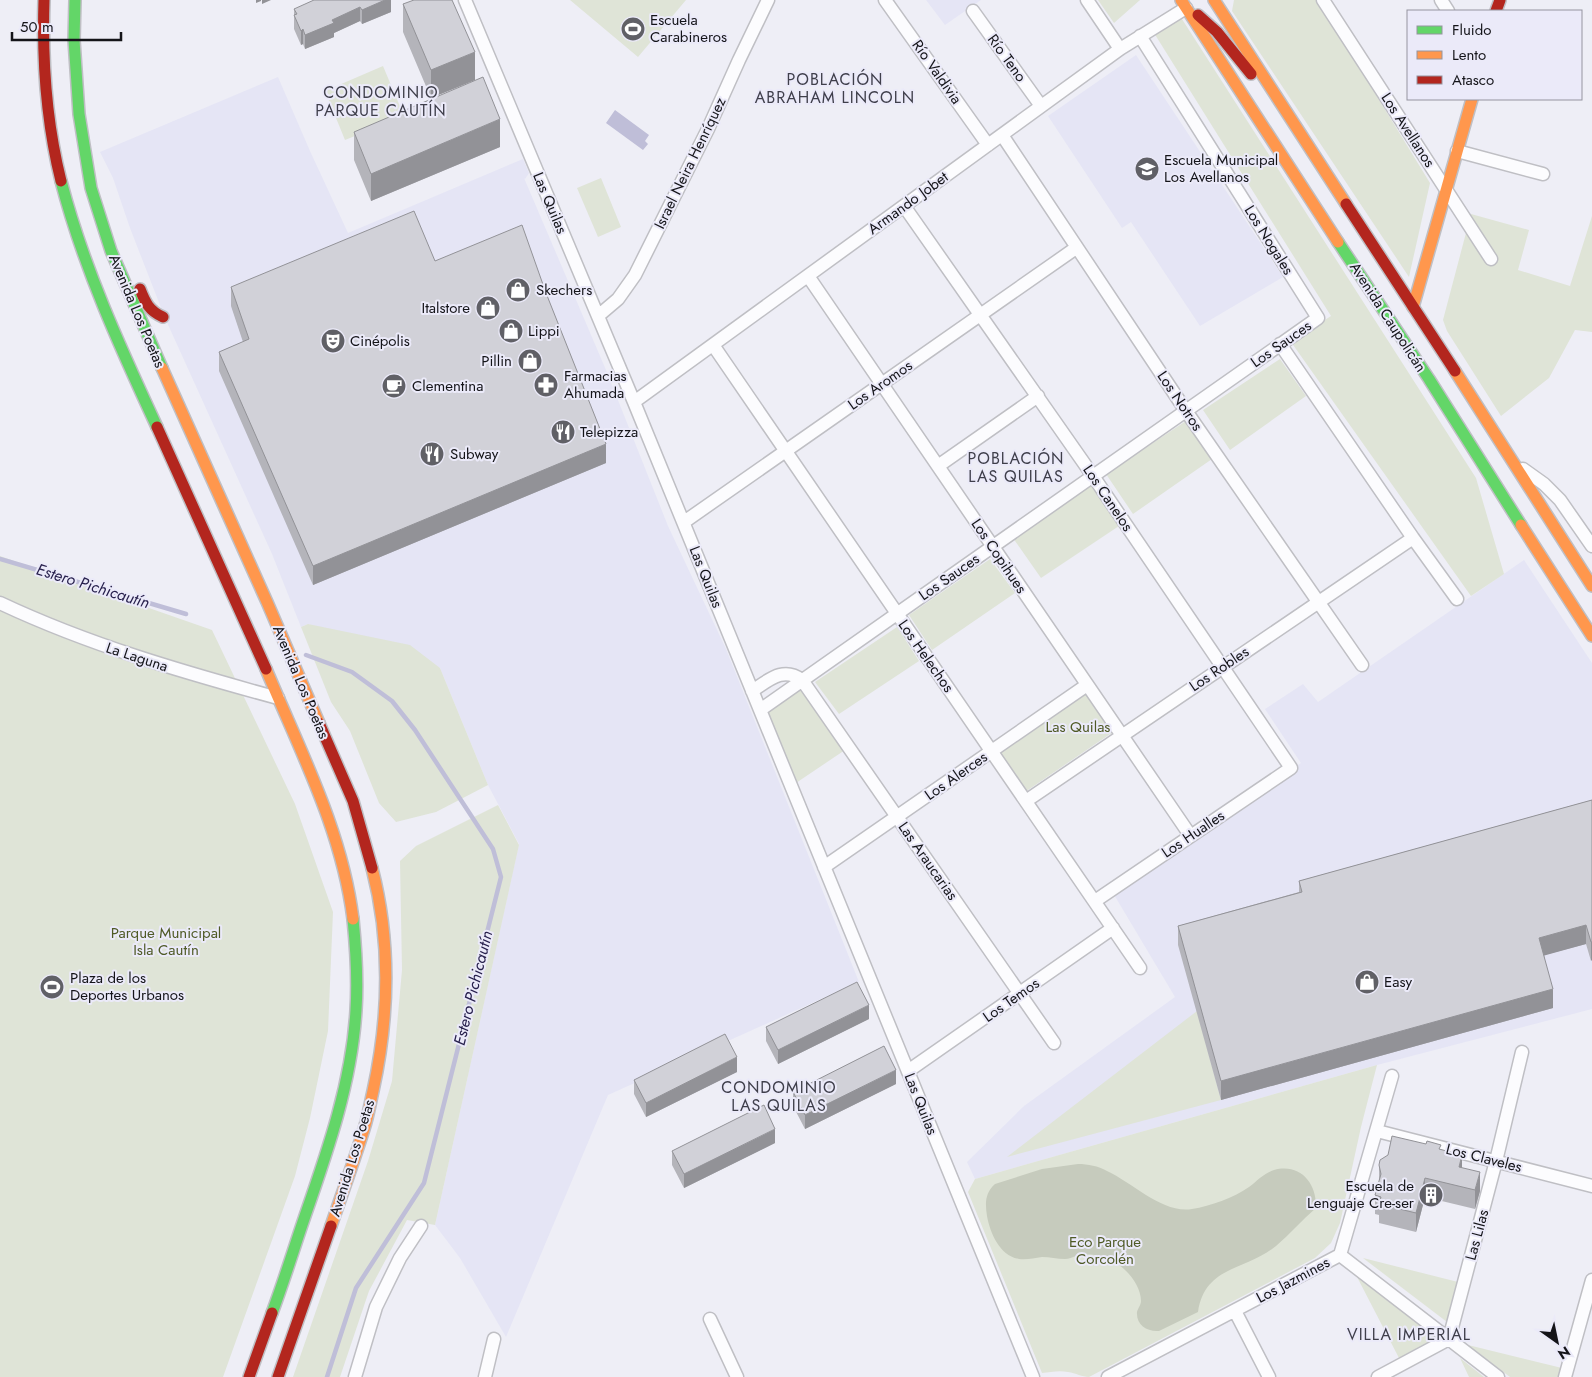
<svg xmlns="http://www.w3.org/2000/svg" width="1592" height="1377" viewBox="0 0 1592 1377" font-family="Jost,sans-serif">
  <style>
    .built { fill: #e5e5f5 }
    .green { fill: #dfe4d7 }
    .forest { fill: #c6cbbd }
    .water { fill: #bfbed8 }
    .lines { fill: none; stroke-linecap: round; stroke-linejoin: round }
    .stream { stroke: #bfbed8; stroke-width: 4.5 }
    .street-casing { stroke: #bfbfc4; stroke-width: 15 }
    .fast-casing { stroke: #bfbfc4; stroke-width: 14 }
    .slow-casing { stroke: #bfbfc4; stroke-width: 14 }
    .jam-casing { stroke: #bfbfc4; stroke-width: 14 }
    .street { stroke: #fcfcfe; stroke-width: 12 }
    .fast { stroke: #63d668; stroke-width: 11 }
    .slow { stroke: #ff974d; stroke-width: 11 }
    .jam { stroke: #b3261e; stroke-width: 11 }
    .wall { fill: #b4b4ba }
    .shaded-wall { fill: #929297 }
    .building { fill: #d1d1d8; stroke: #929297 }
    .labels { text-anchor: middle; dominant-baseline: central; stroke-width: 4; stroke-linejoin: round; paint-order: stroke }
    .poi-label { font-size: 15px; fill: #141419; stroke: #ebeaf9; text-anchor: start }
    .street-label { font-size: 15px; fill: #141419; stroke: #ebeaf9 }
    .park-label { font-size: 15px; fill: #4f5a26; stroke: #ebeaf9 }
    .neighbourhood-label { font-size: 16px; letter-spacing: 1px; fill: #3f3f4b; stroke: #ebeaf9 }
    .water-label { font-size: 16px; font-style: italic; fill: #28214d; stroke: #ebeaf9 }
  </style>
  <rect width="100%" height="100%" fill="#eeeef6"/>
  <path class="built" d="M926 0H981L945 25Z
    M1136 55 1283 277 1200 326 1131 222 1122 228 1048 116Z
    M278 77 310 151 348 233 523 159 529 173 525 179 524 178 606 370 668 526 726 649 859 982 608 1095 506 1337 460 1258 435 1225 519 844 488 785 440 668 308 624 301 627 272 554 165 318 130 228 113 178 100 152Z
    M1524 560 1592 663V1009L1377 1065 975 1179 967 1162 1024 1106 1175 997 1113 893 1301 763 1265 709 1303 684 1318 702Z"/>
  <path class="green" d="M570 0H686L638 57Z
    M1098 0H1140L1114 23Z
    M1234 0H1318L1430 183 1409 277 1232 11Z
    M1180 16 1476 478 1504 574 1471 596 1291 342 1331 316 1154 33Z
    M383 66 404 116 345 140 325 91Z
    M601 178 621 227 598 237 577 188Z
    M1471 214 1529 230 1518 270 1570 286 1592 216V332L1575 330 1549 378 1501 416 1447 331 1443 320Z
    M1280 359 1306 396 1230 450 1203 410Z
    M1186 421 1212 459 1133 514 1106 474Z
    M1093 482 1122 524 1041 578 1013 538Z
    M0 556 212 630 295 804 333 912 328 1031 310 1118 295 1176 223 1377H0Z
    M990 559 1015 593 932 650 909 615Z
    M308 624 410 645 440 668 488 785 436 812 396 822 379 803 350 731 331 702 301 627Z
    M897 627 919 661 839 714 815 682Z
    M802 688 845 750 796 783 767 713Z
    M1085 692 1113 732 1025 792 997 752Z
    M498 805 519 845 435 1225 407 1220 369 1291 340 1377H293L368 1161 392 1081 402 970 400 861 416 846Z
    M1197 1011 1221 1100 1007 1157Z
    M1377 1065 1361 1127 1340 1223 1331 1243 1315 1258 1089 1377C1082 1377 1076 1373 1068 1372 1059 1370 1051 1372 1042 1373L968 1192 975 1179Z
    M1363 1258 1458 1282 1447 1322Z
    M1356 1275 1437 1338 1399 1358Z
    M1468 1345 1562 1368 1560 1377H1510Z
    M1460 1358 1484 1377H1469Z"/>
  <path class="forest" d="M1078 1164C1088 1164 1098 1166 1107 1171 1133 1183 1163 1214 1192 1209 1211 1206 1233 1198 1249 1187 1257 1181 1264 1173 1274 1170 1300 1163 1317 1183 1316 1208 1302 1220 1290 1234 1276 1246 1246 1271 1205 1265 1198 1312L1159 1331C1147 1332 1136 1325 1137 1312 1138 1308 1141 1305 1141 1301 1141 1285 1126 1268 1113 1261 1102 1255 1088 1253 1076 1256 1072 1257 1069 1259 1065 1259 1057 1259 1050 1257 1042 1257 1034 1258 1027 1260 1019 1259 1000 1256 990 1233 987 1216 985 1203 985 1193 995 1184L1042 1169Z"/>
  <path class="water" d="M615 110 649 135 645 141 648 144 643 150 606 123Z"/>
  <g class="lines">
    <path class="stream" d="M0 559 186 614
      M306 655 352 672 392 701 415 730 493 849 501 877 424 1183 356 1288 327 1377"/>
    <defs>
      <path id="street" d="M465 0 634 402 1033 1377
        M885 0 988 145
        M1087 0 1120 49
        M1323 0 1491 259
        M1441 0 1448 11
        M973 11 1041 106
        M1002 135 1186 411 1362 665
        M1457 151 1543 174
        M904 206 1093 476 1291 768 1095 901
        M808 276 1190 835
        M598 316 618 299 635 275 708 129 739 60 768 0
        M1280 344 1413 538 1457 599
        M713 345 1140 968
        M634 402 1120 49 1186 8
        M938 466 1038 396
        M1523 469 1544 484 1560 500 1592 546
        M684 522 1076 248
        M0 603C89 645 183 672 278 698
        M752 691C769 680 783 666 802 680L1054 1043
        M760 710 1318 318 1140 36
        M1026 801 1413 538
        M824 867 1087 685
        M908 1071 1113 928
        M1377 1131 1592 1186
        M1340 1255 1498 1377
        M1235 1311 1269 1377
        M710 1319 737 1377
        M355 1377 376 1307 400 1258 421 1226
        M485 1377 494 1339
        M1108 1377 1340 1255 1392 1076
        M1378 1377 1449 1339 1496 1161 1522 1052
        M1565 1377 1592 1280"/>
      <path id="fast" d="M75 0 74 40 79 114 91 188 111 251 162 368
        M61 181C83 266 120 347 157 427
        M1338 242 1429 379 1521 525
        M272 1313C284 1281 294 1248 305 1216 328 1150 352 1081 356 1010 358 979 356 949 353 919"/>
      <path id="slow" d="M1181 0 1338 242
        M1214 0 1346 204
        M1413 307 1472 99
        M162 368 267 602 319 723
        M1455 371 1592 586
        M1521 525 1592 636
        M266 669C300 751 342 830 353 919
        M331 1226C342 1194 354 1161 364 1129 368 1117 370 1104 373 1091 389 1018 391 941 372 868"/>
      <path id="jam" d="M44 0C42 61 46 121 61 181
        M1496 11 1500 0
        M1198 15 1217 32 1251 74
        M1346 204 1455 371
        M140 289C145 302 149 311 163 317
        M157 427 266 669
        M319 723 353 801 372 868
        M249 1377 272 1313
        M278 1377 331 1226"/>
    </defs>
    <use href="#street" class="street-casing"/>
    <use href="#fast" class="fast-casing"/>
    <use href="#slow" class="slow-casing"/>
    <use href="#jam" class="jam-casing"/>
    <use href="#street" class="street"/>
    <use href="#fast" class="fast"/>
    <use href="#slow" class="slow"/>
    <use href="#jam" class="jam"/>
  </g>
  <path class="wall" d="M391 0V12L362 24 360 21 334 33V37L305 49 303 44 301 45 294 29V9Z
    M403 4 475 80 431 98 403 32Z
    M354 132 500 147 371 201 354 160Z
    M435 261 606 463 313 585 219 371V352L243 342 231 306V287Z
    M1592 800 1591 961 1586 944 1544 955 1553 1008 1221 1100 1178 945V926L1299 892V881Z
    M869 1019 778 1064 766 1041V1027Z
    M737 1072 646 1117 634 1094V1080Z
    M896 1084 805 1129 793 1106V1092Z
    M775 1143 684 1188 672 1165V1151Z
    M1441 1150 1462 1168 1480 1191 1475 1209 1425 1197 1416 1232 1379 1223V1215L1375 1214V1195L1379 1182V1165Z"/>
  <path class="shaded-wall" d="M256 0H261V1L256 3Z
    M262 0H271L262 4Z
    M385 0H391V12L362 24V10Z
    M360 7V21L334 33V37L305 49V35L332 20Z
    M303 29V44L301 45V31Z
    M475 52V80L431 98V70Z
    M500 119V147L371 201V174Z
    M606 444V463L313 585V566Z
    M1586 925V944L1539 957V938Z
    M1591 942H1592V960L1591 961Z
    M1553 989V1008L1221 1100V1081Z
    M869 1005V1019L778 1064V1050Z
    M737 1057V1072L646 1117V1103Z
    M896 1070V1084L805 1129V1115Z
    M775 1129V1143L684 1188V1174Z
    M1462 1155V1174L1459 1167Z
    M1480 1172V1191L1475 1209V1190Z
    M1425 1178V1197L1416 1232V1213Z"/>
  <path class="building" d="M314 0H385L362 10 360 7 332 20 334 23 305 35 303 29 301 31 294 15 297 14 294 9Z
    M414 0H452L475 52 431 70 403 4Z
    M483 77 500 119 371 174 354 132Z
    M414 211 435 261 522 225 546 293 606 444 313 566 219 352 249 339 231 287Z
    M1592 800V942H1591L1586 925 1539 938 1553 989 1221 1081 1178 926 1302 892 1299 881Z
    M857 982 869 1005 778 1050 766 1027Z
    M725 1034 737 1057 646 1103 634 1080Z
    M884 1046 896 1070 805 1115 793 1092Z
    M764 1105 775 1129 684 1174 672 1151Z
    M1392 1136 1426 1144 1427 1141 1441 1145 1439 1149 1462 1155 1459 1167 1480 1172 1475 1190 1425 1178 1416 1213 1379 1204 1381 1197 1375 1195 1381 1174 1379 1165 1380 1160 1388 1155Z"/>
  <defs>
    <symbol id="stadium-disc" viewBox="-11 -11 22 22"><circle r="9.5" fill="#606066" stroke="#ebeaf9"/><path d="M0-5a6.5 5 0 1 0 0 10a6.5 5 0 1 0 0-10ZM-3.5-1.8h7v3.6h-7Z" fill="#fff"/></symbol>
    <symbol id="school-disc" viewBox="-11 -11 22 22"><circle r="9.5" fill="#606066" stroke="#ebeaf9"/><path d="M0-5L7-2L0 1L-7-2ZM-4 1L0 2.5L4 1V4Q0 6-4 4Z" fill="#fff"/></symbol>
    <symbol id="shop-disc" viewBox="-11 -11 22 22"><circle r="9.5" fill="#606066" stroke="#ebeaf9"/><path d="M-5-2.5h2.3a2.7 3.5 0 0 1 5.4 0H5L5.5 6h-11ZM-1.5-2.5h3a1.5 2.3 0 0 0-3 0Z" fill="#fff"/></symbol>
    <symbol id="theatre-disc" viewBox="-11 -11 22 22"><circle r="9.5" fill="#606066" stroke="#ebeaf9"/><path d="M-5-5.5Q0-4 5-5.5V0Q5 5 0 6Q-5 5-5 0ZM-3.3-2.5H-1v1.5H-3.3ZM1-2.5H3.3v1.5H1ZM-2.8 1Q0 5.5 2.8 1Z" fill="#fff"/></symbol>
    <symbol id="pharmacy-disc" viewBox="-11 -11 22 22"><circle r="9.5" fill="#606066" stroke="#ebeaf9"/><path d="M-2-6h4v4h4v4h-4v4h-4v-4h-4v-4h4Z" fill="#fff"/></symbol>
    <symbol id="cafe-disc" viewBox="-11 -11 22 22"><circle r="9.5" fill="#606066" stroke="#ebeaf9"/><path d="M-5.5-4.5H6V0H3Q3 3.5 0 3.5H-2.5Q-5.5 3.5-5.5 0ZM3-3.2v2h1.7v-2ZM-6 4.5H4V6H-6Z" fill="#fff"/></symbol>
    <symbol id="restaurant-disc" viewBox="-11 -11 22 22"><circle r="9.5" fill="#606066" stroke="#ebeaf9"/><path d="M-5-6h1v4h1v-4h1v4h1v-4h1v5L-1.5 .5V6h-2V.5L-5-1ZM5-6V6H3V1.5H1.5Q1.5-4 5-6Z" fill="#fff"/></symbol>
    <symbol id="building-disc" viewBox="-11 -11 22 22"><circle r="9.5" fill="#606066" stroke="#ebeaf9"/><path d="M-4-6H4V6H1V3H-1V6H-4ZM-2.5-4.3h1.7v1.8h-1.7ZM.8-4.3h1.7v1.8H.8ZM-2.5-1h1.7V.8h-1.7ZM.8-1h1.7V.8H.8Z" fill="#fff"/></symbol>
  </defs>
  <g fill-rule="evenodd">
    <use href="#stadium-disc" x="619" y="15" width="28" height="28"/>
    <use href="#school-disc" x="1133" y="155" width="28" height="28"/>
    <use href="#shop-disc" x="504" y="276" width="28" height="28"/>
    <use href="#shop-disc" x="474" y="294" width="28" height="28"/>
    <use href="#shop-disc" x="497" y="317" width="28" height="28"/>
    <use href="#theatre-disc" x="319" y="327" width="28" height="28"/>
    <use href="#shop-disc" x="516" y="347" width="28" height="28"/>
    <use href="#pharmacy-disc" x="532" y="371" width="28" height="28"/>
    <use href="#cafe-disc" x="380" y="372" width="28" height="28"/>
    <use href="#restaurant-disc" x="549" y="418" width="28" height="28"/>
    <use href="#restaurant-disc" x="418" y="440" width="28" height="28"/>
    <use href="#shop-disc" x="1353" y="968" width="28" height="28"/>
    <use href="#stadium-disc" x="38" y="973" width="28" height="28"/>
    <use href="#building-disc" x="1417" y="1181" width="28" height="28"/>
  </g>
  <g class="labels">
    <g class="poi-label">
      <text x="650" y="20">Escuela<tspan x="650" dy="17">Carabineros</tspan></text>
      <text x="1164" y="160">Escuela Municipal<tspan x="1164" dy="17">Los Avellanos</tspan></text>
      <text x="536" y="290">Skechers</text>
      <text x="470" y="308" text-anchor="end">Italstore</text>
      <text x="528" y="331">Lippi</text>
      <text x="350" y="341">Cinépolis</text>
      <text x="512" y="361" text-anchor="end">Pillin</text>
      <text x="564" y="376">Farmacias<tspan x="564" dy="17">Ahumada</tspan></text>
      <text x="412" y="386">Clementina</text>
      <text x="580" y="432">Telepizza</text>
      <text x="450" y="454">Subway</text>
      <text x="70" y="978">Plaza de los<tspan x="70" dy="17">Deportes Urbanos</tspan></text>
      <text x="1384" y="982">Easy</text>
      <text x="1414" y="1186" text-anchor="end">Escuela de<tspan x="1414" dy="17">Lenguaje Cre-ser</tspan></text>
    </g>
    <g class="street-label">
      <text transform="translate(1007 58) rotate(54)">Río Teno</text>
      <text transform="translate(937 72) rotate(55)">Río Valdivia</text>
      <text transform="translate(1408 130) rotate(57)">Los Avellanos</text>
      <text transform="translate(690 163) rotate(-64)">Israel Neira Henríquez</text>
      <text transform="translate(550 203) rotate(67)">Las Quilas</text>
      <text transform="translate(908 203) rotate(-36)">Armando Jobet</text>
      <text transform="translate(1269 240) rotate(58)">Los Nogales</text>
      <text transform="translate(137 311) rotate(67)">Avenida Los Poetas</text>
      <text transform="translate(1388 317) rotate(57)">Avenida Caupolicán</text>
      <text transform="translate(1281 344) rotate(-35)">Los Sauces</text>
      <text transform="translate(880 385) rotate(-35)">Los Aromos</text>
      <text transform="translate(1180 401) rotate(56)">Los Notros</text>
      <text transform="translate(1108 498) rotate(56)">Los Canelos</text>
      <text transform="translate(999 556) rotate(56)">Los Copihues</text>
      <text transform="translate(706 577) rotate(68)">Las Quilas</text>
      <text transform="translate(949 577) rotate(-35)">Los Sauces</text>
      <text transform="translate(926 656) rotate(55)">Los Helechos</text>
      <text transform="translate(137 657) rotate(18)">La Laguna</text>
      <text transform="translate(1219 669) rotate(-34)">Los Robles</text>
      <text transform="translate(301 682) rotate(67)">Avenida Los Poetas</text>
      <text transform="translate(956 776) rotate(-35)">Los Alerces</text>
      <text transform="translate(1193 834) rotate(-34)">Los Hualles</text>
      <text transform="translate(928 861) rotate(55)">Las Araucarias</text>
      <text transform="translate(1011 1000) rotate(-35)">Los Temos</text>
      <text transform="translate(921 1104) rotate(68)">Las Quilas</text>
      <text transform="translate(352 1158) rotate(-73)">Avenida Los Poetas</text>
      <text transform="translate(1484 1158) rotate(14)">Los Claveles</text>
      <text transform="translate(1477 1235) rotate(-75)">Las Lilas</text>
      <text transform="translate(1293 1280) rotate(-28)">Los Jazmines</text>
    </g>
    <g class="park-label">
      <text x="1078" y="727">Las Quilas</text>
      <text x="166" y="933">Parque Municipal<tspan x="166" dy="17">Isla Cautín</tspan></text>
      <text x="1105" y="1242">Eco Parque<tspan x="1105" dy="17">Corcolén</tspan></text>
    </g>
    <g class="neighbourhood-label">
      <text x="835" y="79">POBLACIÓN<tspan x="835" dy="18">ABRAHAM LINCOLN</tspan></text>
      <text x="381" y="92">CONDOMINIO<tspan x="381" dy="18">PARQUE CAUTÍN</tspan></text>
      <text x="1016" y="458">POBLACIÓN<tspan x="1016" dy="18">LAS QUILAS</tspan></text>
      <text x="779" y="1087">CONDOMINIO<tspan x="779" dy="18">LAS QUILAS</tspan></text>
      <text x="1409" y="1334">VILLA IMPERIAL</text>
    </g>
    <g class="water-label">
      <text transform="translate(93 586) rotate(17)">Estero Pichicautín</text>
      <text transform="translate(473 988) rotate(-76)">Estero Pichicautín</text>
    </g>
  </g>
  <rect x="1407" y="10" width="175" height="90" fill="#ebeaf9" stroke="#95949f"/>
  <rect x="1417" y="26" width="25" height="8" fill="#63d668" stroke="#95949f"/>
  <text x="1452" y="35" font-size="15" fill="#141419">Fluido</text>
  <rect x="1417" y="51" width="25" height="8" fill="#ff974d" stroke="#95949f"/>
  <text x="1452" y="60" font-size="15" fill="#141419">Lento</text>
  <rect x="1417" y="76" width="25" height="8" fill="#b3261e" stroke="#95949f"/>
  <text x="1452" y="85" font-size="15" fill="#141419">Atasco</text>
  <g transform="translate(1557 1342) rotate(147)" stroke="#ebeaf9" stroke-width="4" paint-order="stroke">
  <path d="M0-4L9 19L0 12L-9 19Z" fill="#141419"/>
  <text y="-8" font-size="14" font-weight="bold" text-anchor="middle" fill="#141419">N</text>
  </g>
  <path d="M12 32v8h109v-8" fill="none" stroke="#141419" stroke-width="2.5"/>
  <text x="20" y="32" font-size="15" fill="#141419" stroke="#ebeaf9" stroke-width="4" paint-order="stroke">50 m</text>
</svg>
